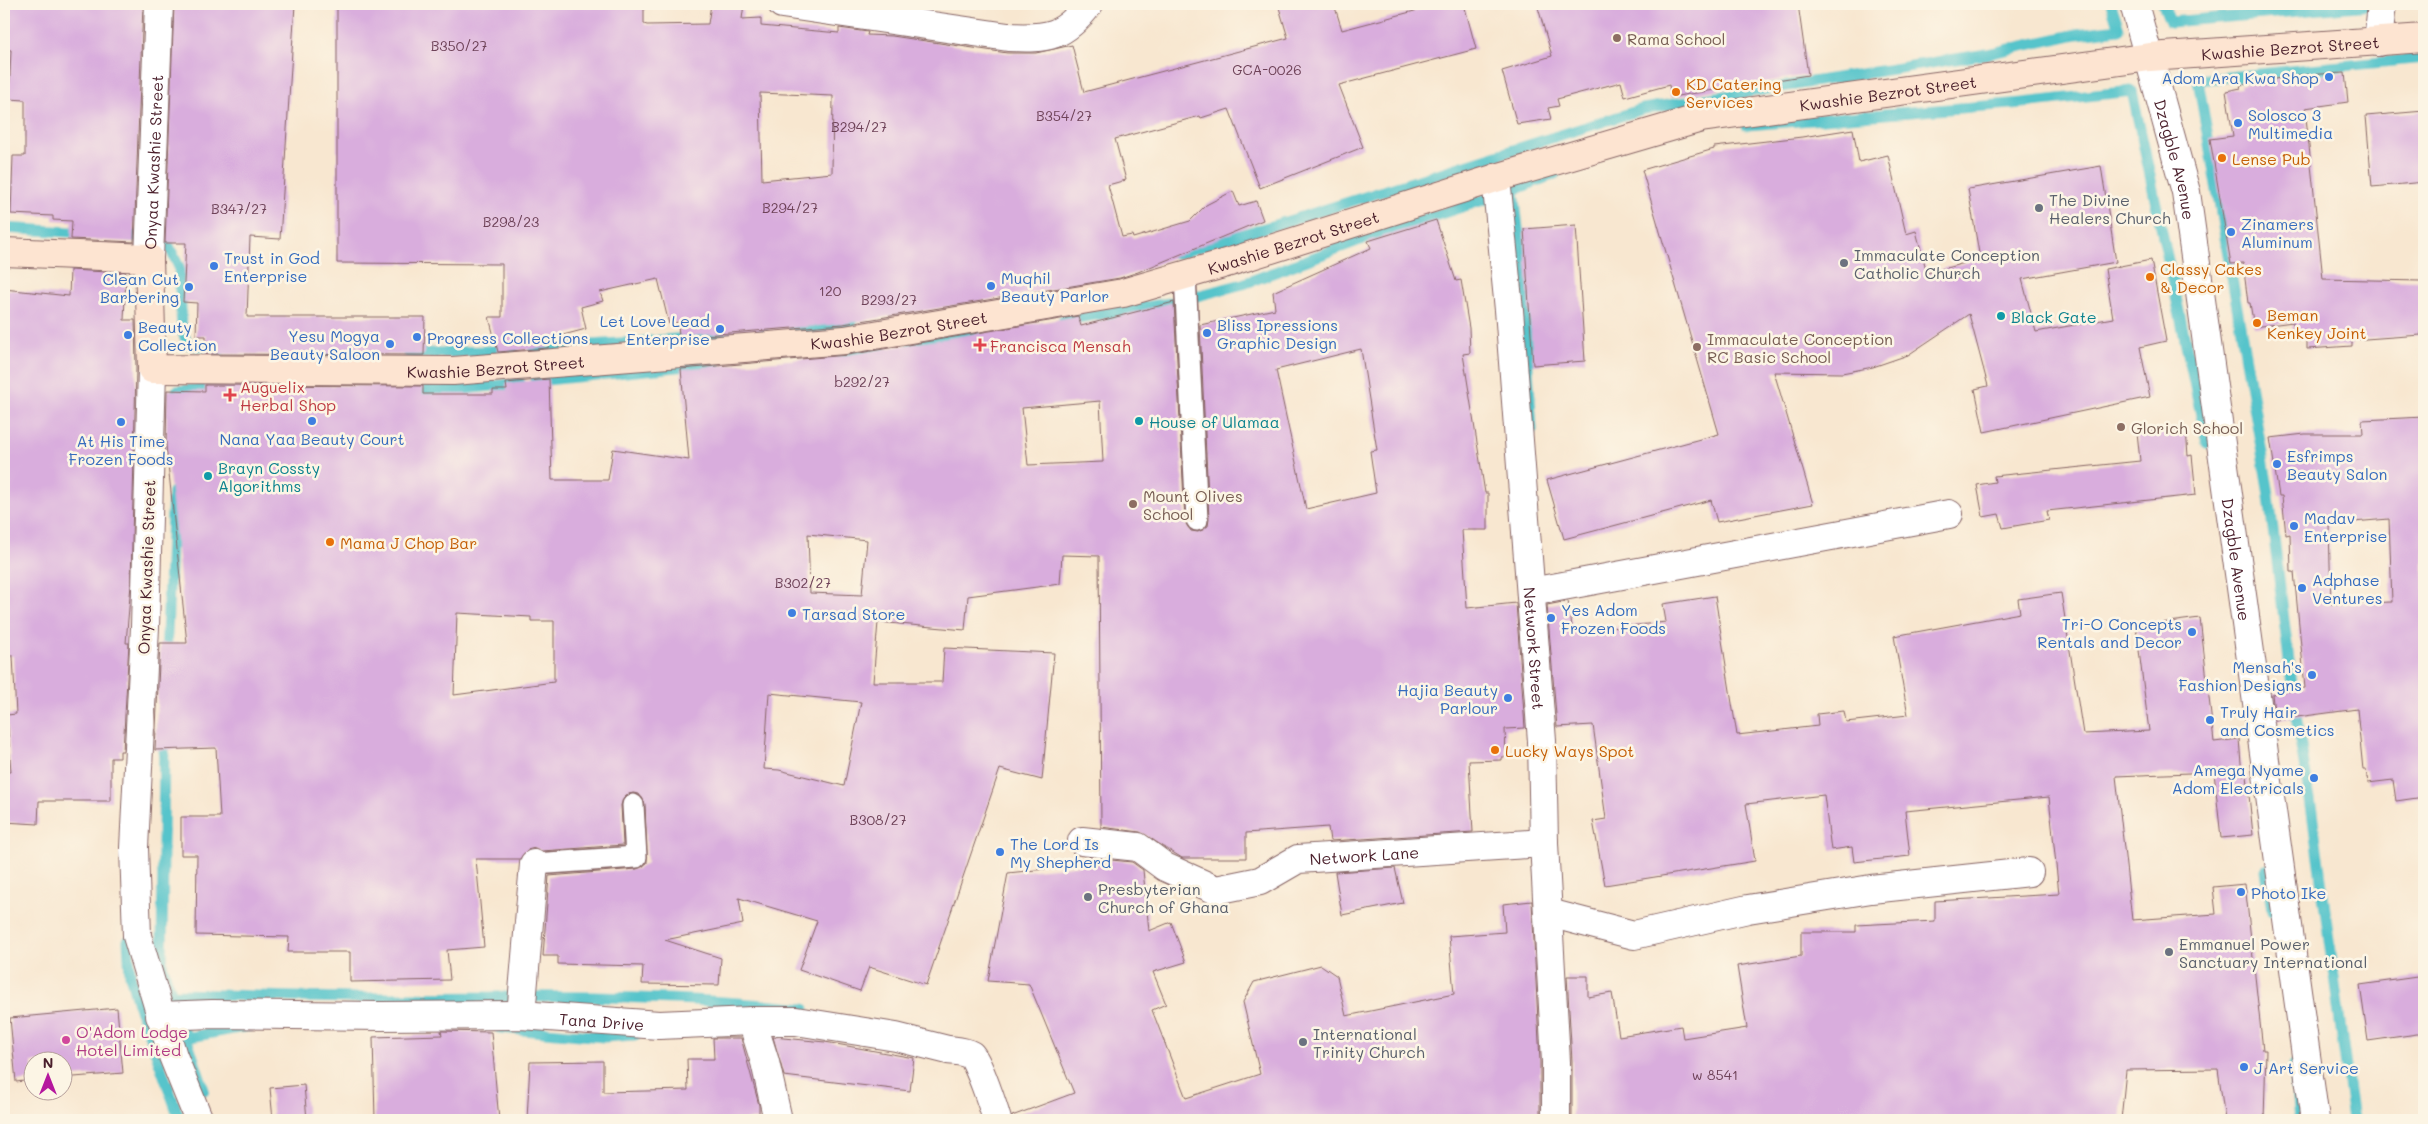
<svg xmlns="http://www.w3.org/2000/svg" width="2428" height="1124" viewBox="0 0 2428 1124" font-family="Mali,sans-serif">
  <style>
    .lines { fill: none; stroke-linecap: round; stroke-linejoin: round }
    .stream { stroke: #56c4cb; stroke-width: 11 }
    .building { fill: #d9addd; fill-rule: evenodd }
    .lane-casing { stroke: #876565; stroke-width: 24 }
    .street-casing { stroke: #876565; stroke-width: 30 }
    .secondary-casing { stroke: #876565; stroke-width: 30 }
    .lane { stroke: #fff; stroke-width: 21 }
    .street { stroke: #fff; stroke-width: 28 }
    .secondary { stroke: #fde4d1; stroke-width: 28 }
    .education-dot { fill: #8d6e63; stroke: #fcf5e5; stroke-width: 2 }
    .shop-dot { fill: #3f7fe0; stroke: #fcf5e5; stroke-width: 2 }
    .food-dot { fill: #e8710a; stroke: #fcf5e5; stroke-width: 2 }
    .worship-dot { fill: #6b7280; stroke: #fcf5e5; stroke-width: 2 }
    .culture-dot { fill: #0f9aa8; stroke: #fcf5e5; stroke-width: 2 }
    .health-dot { fill: #e0444e; stroke: #fcf5e5; stroke-width: 2 }
    .hotel-dot { fill: #d1479c; stroke: #fcf5e5; stroke-width: 2 }
    .labels { text-anchor: middle; dominant-baseline: central; stroke-width: 5; stroke-linejoin: round; paint-order: stroke }
    .number-label { font-size: 14px; fill: #6e4258 }
    .education-label { font-size: 16px; fill: #785e54; stroke: #fcf5e5; text-anchor: start }
    .street-label { font-size: 16px; fill: #4a1f2b; stroke: #fcf5e5 }
    .shop-label { font-size: 16px; fill: #366cbe; stroke: #fcf5e5; text-anchor: start }
    .food-label { font-size: 16px; fill: #c56008; stroke: #fcf5e5; text-anchor: start }
    .worship-label { font-size: 16px; fill: #5b616d; stroke: #fcf5e5; text-anchor: start }
    .culture-label { font-size: 16px; fill: #0d838f; stroke: #fcf5e5; text-anchor: start }
    .health-label { font-size: 16px; fill: #be3a42; stroke: #fcf5e5; text-anchor: start }
    .hotel-label { font-size: 16px; fill: #b23c85; stroke: #fcf5e5; text-anchor: start }
  </style>
  <rect width="100%" height="100%" fill="#fcf5e5"/>
  <filter id="ink" filterUnits="userSpaceOnUse"><feTurbulence type="fractalNoise" baseFrequency=".02" numOctaves="2"/><feDisplacementMap in="SourceGraphic" scale="10" xChannelSelector="R" yChannelSelector="G"/><feConvolveMatrix kernelMatrix="1 2 1 2 8 2 1 2 1" color-interpolation-filters="sRGB"/></filter>
  <filter id="wash" filterUnits="userSpaceOnUse"><feTurbulence type="fractalNoise" baseFrequency=".0096" numOctaves="4" result="noise"/><feDisplacementMap in="SourceGraphic" scale="20" xChannelSelector="R" yChannelSelector="G"/><feGaussianBlur stdDeviation="1.12" result="paint"/><feColorMatrix in="noise" values="0 0 0 0 0 0 0 0 0 0 0 0 0 0 0 0 0 1.4 0 .05"/><feComposite in="paint" operator="in"/></filter>
  <g filter="url(#wash)">
    <rect width="100%" height="100%" fill="#f8e7d0"/>
    <g class="lines">
      <path class="stream" d="M2163 4 2170 22 2382 4
        M1747 125 2023 103 2132 91 2207 443
        M1514 190 1520 248 1532 430
        M4 228 86 233
        M120 235 150 238 169 246 179 267 182 331 188 344 221 350
        M1176 254 1292 220 1643 109 1987 54 2077 34 2119 29 2111 4
        M1064 320 1170 303 1243 284 1360 240 1514 190 1555 174
        M794 331 852 322
        M912 346 940 337 979 334
        M534 349 763 333
        M327 354 363 355
        M409 354 513 350
        M837 354 881 350
        M536 381 716 363
        M409 391H442L520 383
        M175 401 177 391 220 387
        M166 658 173 492
        M164 736 162 965 204 1090
        M2266 870 2272 911
        M128 941 130 975 138 1004 180 1120
        M171 994C249 995 327 999 405 998 538 996 671 994 804 1009
        M499 1028 604 1037 635 1035
        M185 1038 249 1026
        M2294 1065 2299 1120
        M2353 1120 2312 812 2295 710 2268 488 2198 80 2424 58"/>
    </g>
    <g id="blocks">
      <path class="building" d="M4 4H143L134 242 71 239 72 221 53 220V216L11 214 13 156H25V100L9 99 11 50 4 49Z
        M174 4H295L280 239 250 237 247 317H425L424 355 206 354V336H196L197 303 183 302 186 243H165Z
        M337 4H644V24L647 25 708 24 711 4H744L742 19 761 18V26L839 33V28L868 32 867 35 892 36 1007 53H1036L1072 45 1084 92 1288 38 1278 4H1334L1342 30 1441 4H1464L1476 49 1339 85 1363 147 1260 188 1229 109 1201 118 1200 116 1115 139 1126 180 1108 185 1122 237 1132 235 1133 238 1190 221 1206 205 1233 191 1239 206 1256 201 1263 220 1138 272 1120 278 843 324 679 337 678 322 669 324 658 279 600 292 603 301 581 307 586 329 548 339V348L498 352 489 317H502V264L337 263ZM760 93 833 96 832 173 762 180Z
        M1537 4H1798L1808 75 1671 97 1669 85 1625 97 1621 82 1557 99 1559 106 1548 108 1551 119 1517 124 1502 71 1552 56Z
        M2345 73 2348 102 2305 108 2323 279 2421 281V335L2352 340V346L2307 349V335H2294L2293 322 2254 327 2250 303H2248L2243 263 2231 264 2210 139 2233 136 2226 91 2241 88 2240 85 2298 75Z
        M2424 111V182L2372 187 2366 116Z
        M1853 129 1859 162 1888 155 1906 234 1916 231 1927 273 1980 259 1968 189 2101 166 2116 262 2022 279 2036 332 2113 318 2105 269 2151 260 2166 341 2140 347 2150 397 1984 432 1975 389 1988 386 1969 314 1908 355 1873 367 1842 373 1774 372 1813 504 1717 522 1711 500 1564 539 1547 480 1719 434 1642 170 1714 149V147L1802 137Z
        M1436 220 1456 281 1461 280 1469 328 1470 353 1463 354 1485 493H1488V530H1462L1467 608 1516 603 1525 728 1505 729 1506 757H1502V760L1469 761 1473 832 1330 841 1328 827 1246 833V858H1182L1140 832 1101 827 1099 556 1062 555 1060 584 968 596 965 630 878 622 873 682H942L944 648 1054 653 1042 780 1000 769 926 985 869 967 860 991 799 970 817 921 739 898 743 924 665 940 721 958 719 985 642 984 643 966 558 964V956H543L549 876 637 869 647 863 645 804 639 794 633 793 626 795 621 805 623 845 542 851 535 848 527 850 520 859H476L484 947 447 950 450 980 350 982V952H288L289 937 196 935 197 855H181V817H220L216 748 155 750 160 643H187L166 445 167 390 205 391V385L423 386V394H493V390H507L506 383 549 379 552 480H608L613 449 689 460 681 369 848 355 1078 316 1081 326 1174 302 1185 521 1191 531 1198 532 1208 526 1209 519 1200 325 1275 309 1273 292 1371 248 1368 241ZM1361 349 1377 450 1370 451 1376 493 1306 509 1276 370ZM1100 401 1103 462 1028 465 1022 408ZM808 534 867 540 862 595 810 593ZM457 613 531 617V621H554V682L454 695ZM769 693 861 702 844 786 779 770 764 769Z
        M1576 225 1585 361 1533 365 1524 229Z
        M70 270 126 273 124 320H135L136 369 131 584 126 643H129L123 751H120V758H111V801H39L38 824 4 822 6 772H11L7 715 16 714 13 656H7L5 618 4 289 69 296Z
        M2424 417V797L2396 801 2393 780 2368 783 2366 770H2363L2357 709 2275 720 2272 694 2305 688 2294 572H2291L2290 534 2286 535 2282 496H2279L2270 438 2305 434H2363L2362 420ZM2389 519 2392 602 2331 604 2329 524Z
        M2186 429 2188 456 2192 455 2196 495 2047 511 2049 520 2003 528 1999 514 1983 517 1977 485 1995 482 1994 476 2140 461 2137 432Z
        M2061 593 2083 734 2149 731 2136 626 2200 618 2214 742 2239 739 2242 775H2247L2253 835 2221 838 2214 772 2116 776 2132 920 2216 914 2213 887 2245 884 2263 1050H2266L2264 1120H2225L2218 1069 2126 1070 2121 1120H1572V1061L1567 976H1588V997L1612 993 1619 1036 1681 1026 1683 1038 1747 1028 1737 966 1801 956V932H1856V925L1935 921V901L2059 894 2049 797 1905 811 1910 856 1854 862 1852 847 1831 850 1824 795 1746 804 1755 861 1605 885 1593 821 1606 819 1593 725 1557 727 1547 605 1568 601 1573 632 1666 622 1663 604 1715 596 1737 735 1818 726 1817 714 1844 711 1846 722 1908 715 1894 636 2020 613 2018 599Z
        M1101 859 1132 862 1143 870 1149 931 1171 922 1186 962 1153 972 1166 1004 1152 1010 1186 1098 1260 1074 1243 1002 1254 982 1321 965 1337 976 1346 1016 1454 994 1449 936 1505 932 1503 904 1532 901 1540 1062V1120H1012V1116L1074 1093 1029 984 988 981 1008 873 1101 863Z
        M1395 868 1403 903 1342 915 1335 872Z
        M2424 976V1033L2368 1041 2360 985Z
        M117 1008 123 1073 62 1078V1062H32V1080L16 1082 10 1018Z
        M441 1031 491 1032 499 1120H375L373 1037 442 1035Z
        M773 1037 825 1042 914 1058 910 1091 784 1076Z
        M713 1038H741L759 1105V1120H527L530 1062 603 1061V1092L688 1090 687 1059H714Z
        M304 1085 307 1120H273L270 1088Z"/>
    </g>
  </g>
  <g filter="url(#ink)">
    <use href="#blocks" fill-opacity="0" stroke="#876565" stroke-width="1"/>
    <g class="lines">
      <defs>
        <path id="lane" d="M1185 275 1197 520
          M534 864 636 857 633 805"/>
        <g id="street">
          <path d="M782 4 1008 37C1048 39 1064 37 1089 4"/>
          <path id="s1" d="M2134 4 2186 192 2315 1120"/>
          <path d="M2378 42 2382 4"/>
          <path id="s2" d="M1496 178 1509 310 1542 741 1544 843 1556 1062V1120"/>
          <path id="s3" d="M149 258 159 4"/>
          <path d="M152 369 145 627 134 848 137 936 173 1056 199 1120"/>
          <path d="M1531 592 1949 514"/>
          <path id="s4" d="M1082 841 1138 847 1165 867 1216 890 1260 881 1298 859 1544 843"/>
          <path d="M1549 913 1634 935 1748 909 1871 889 2029 872"/>
          <path d="M521 1015 534 864"/>
          <path id="s5" d="M160 1016 212 1014 381 1016 521 1015 659 1025 752 1021H796L896 1037 948 1050C956 1051 964 1051 971 1055 978 1061 994 1109 997 1120"/>
          <path d="M752 1021 765 1062 778 1120"/>
        </g>
        <g id="secondary">
          <path id="s6" d="M4 252 149 258 152 369 453 371 845 340 1123 293 1233 261 1496 178 1701 118 2150 57 2424 38"/>
        </g>
      </defs>
      <use href="#lane" class="lane-casing"/>
      <use href="#street" class="street-casing"/>
      <use href="#secondary" class="secondary-casing"/>
      <use href="#lane" class="lane"/>
      <use href="#street" class="street"/>
      <use href="#secondary" class="secondary"/>
    </g>
  </g>
  <g class="education-dot">
    <circle cx="1617" cy="38" r="5"/>
    <circle cx="1697" cy="347" r="5"/>
    <circle cx="2121" cy="427" r="5"/>
    <circle cx="1133" cy="504" r="5"/>
  </g>
  <g class="shop-dot">
    <circle cx="2329" cy="77" r="5"/>
    <circle cx="2238" cy="123" r="5"/>
    <circle cx="2231" cy="232" r="5"/>
    <circle cx="214" cy="266" r="5"/>
    <circle cx="991" cy="286" r="5"/>
    <circle cx="189" cy="287" r="5"/>
    <circle cx="720" cy="329" r="5"/>
    <circle cx="1207" cy="333" r="5"/>
    <circle cx="128" cy="335" r="5"/>
    <circle cx="417" cy="337" r="5"/>
    <circle cx="390" cy="344" r="5"/>
    <circle cx="312" cy="421" r="5"/>
    <circle cx="121" cy="422" r="5"/>
    <circle cx="2277" cy="464" r="5"/>
    <circle cx="2294" cy="526" r="5"/>
    <circle cx="2302" cy="588" r="5"/>
    <circle cx="792" cy="613" r="5"/>
    <circle cx="1551" cy="618" r="5"/>
    <circle cx="2192" cy="632" r="5"/>
    <circle cx="2312" cy="675" r="5"/>
    <circle cx="1508" cy="698" r="5"/>
    <circle cx="2210" cy="720" r="5"/>
    <circle cx="2314" cy="778" r="5"/>
    <circle cx="1000" cy="852" r="5"/>
    <circle cx="2241" cy="892" r="5"/>
    <circle cx="2244" cy="1067" r="5"/>
  </g>
  <g class="food-dot">
    <circle cx="1676" cy="92" r="5"/>
    <circle cx="2222" cy="158" r="5"/>
    <circle cx="2150" cy="277" r="5"/>
    <circle cx="2257" cy="323" r="5"/>
    <circle cx="330" cy="542" r="5"/>
    <circle cx="1495" cy="750" r="5"/>
  </g>
  <g class="worship-dot">
    <circle cx="2039" cy="208" r="5"/>
    <circle cx="1844" cy="263" r="5"/>
    <circle cx="1088" cy="897" r="5"/>
    <circle cx="2169" cy="952" r="5"/>
    <circle cx="1303" cy="1042" r="5"/>
  </g>
  <g class="culture-dot">
    <circle cx="2001" cy="316" r="5"/>
    <circle cx="1139" cy="421" r="5"/>
    <circle cx="208" cy="476" r="5"/>
  </g>
  <g class="health-dot">
    <path d="M977.5 337.5h5v5h5v5h-5v5h-5v-5h-5v-5h5z"/>
    <path d="M227.5 387.5h5v5h5v5h-5v5h-5v-5h-5v-5h5z"/>
  </g>
  <circle class="hotel-dot" cx="66" cy="1040" r="5"/>
  <g class="labels">
    <g class="number-label">
      <text x="459" y="45">B350/27</text>
      <text x="1267" y="69">GCA-0026</text>
      <text x="1064" y="115">B354/27</text>
      <text x="859" y="126">B294/27</text>
      <text x="790" y="207">B294/27</text>
      <text x="239" y="208">B347/27</text>
      <text x="511" y="221">B298/23</text>
      <text x="830" y="290">120</text>
      <text x="889" y="299">B293/27</text>
      <text x="862" y="381">b292/27</text>
      <text x="803" y="582">B302/27</text>
      <text x="878" y="819">B308/27</text>
      <text x="1715" y="1074">w 8541</text>
    </g>
    <g class="education-label">
      <text x="1627" y="38">Rama School</text>
      <text x="1707" y="338">Immaculate Conception<tspan x="1707" dy="18">RC Basic School</tspan></text>
      <text x="2131" y="427">Glorich School</text>
      <text x="1143" y="495">Mount Olives<tspan x="1143" dy="18">School</tspan></text>
    </g>
    <g class="street-label">
      <text stroke="none"><textPath href="#s6" startOffset="2430">Kwashie Bezrot Street</textPath></text>
      <text stroke="none"><textPath href="#s6" startOffset="2025">Kwashie Bezrot Street</textPath></text>
      <text stroke="none"><textPath href="#s1" startOffset="161">Dzagble Avenue</textPath></text>
      <text stroke="none"><textPath href="#s3" startOffset="96">Onyaa Kwashie Street</textPath></text>
      <text stroke="none"><textPath href="#s6" startOffset="1410">Kwashie Bezrot Street</textPath></text>
      <text stroke="none"><textPath href="#s6" startOffset="1005">Kwashie Bezrot Street</textPath></text>
      <text stroke="none"><textPath href="#s6" startOffset="600">Kwashie Bezrot Street</textPath></text>
      <text stroke="none"><textPath href="#s1" startOffset="566">Dzagble Avenue</textPath></text>
      <text transform="translate(146 567) rotate(-88)">Onyaa Kwashie Street</text>
      <text stroke="none"><textPath href="#s2" startOffset="472">Network Street</textPath></text>
      <text stroke="none"><textPath href="#s4" startOffset="301">Network Lane</textPath></text>
      <text stroke="none"><textPath href="#s5" startOffset="442">Tana Drive</textPath></text>
    </g>
    <g class="shop-label">
      <text x="2319" y="77" text-anchor="end">Adom Ara Kwa Shop</text>
      <text x="2248" y="114">Solosco 3<tspan x="2248" dy="18">Multimedia</tspan></text>
      <text x="2241" y="223">Zinamers<tspan x="2241" dy="18">Aluminum</tspan></text>
      <text x="224" y="257">Trust in God<tspan x="224" dy="18">Enterprise</tspan></text>
      <text x="1001" y="277">Muqhil<tspan x="1001" dy="18">Beauty Parlor</tspan></text>
      <text x="179" y="278" text-anchor="end">Clean Cut<tspan x="179" dy="18">Barbering</tspan></text>
      <text x="710" y="320" text-anchor="end">Let Love Lead<tspan x="710" dy="18">Enterprise</tspan></text>
      <text x="1217" y="324">Bliss Ipressions<tspan x="1217" dy="18">Graphic Design</tspan></text>
      <text x="138" y="326">Beauty<tspan x="138" dy="18">Collection</tspan></text>
      <text x="380" y="335" text-anchor="end">Yesu Mogya<tspan x="380" dy="18">Beauty Saloon</tspan></text>
      <text x="427" y="337">Progress Collections</text>
      <text x="312" y="438" text-anchor="middle">Nana Yaa Beauty Court</text>
      <text x="121" y="440" text-anchor="middle">At His Time<tspan x="121" dy="18">Frozen Foods</tspan></text>
      <text x="2287" y="455">Esfrimps<tspan x="2287" dy="18">Beauty Salon</tspan></text>
      <text x="2304" y="517">Madav<tspan x="2304" dy="18">Enterprise</tspan></text>
      <text x="2312" y="579">Adphase<tspan x="2312" dy="18">Ventures</tspan></text>
      <text x="1561" y="609">Yes Adom<tspan x="1561" dy="18">Frozen Foods</tspan></text>
      <text x="802" y="613">Tarsad Store</text>
      <text x="2182" y="623" text-anchor="end">Tri-O Concepts<tspan x="2182" dy="18">Rentals and Decor</tspan></text>
      <text x="2302" y="666" text-anchor="end">Mensah's<tspan x="2302" dy="18">Fashion Designs</tspan></text>
      <text x="1498" y="689" text-anchor="end">Hajia Beauty<tspan x="1498" dy="18">Parlour</tspan></text>
      <text x="2220" y="711">Truly Hair<tspan x="2220" dy="18">and Cosmetics</tspan></text>
      <text x="2304" y="769" text-anchor="end">Amega Nyame<tspan x="2304" dy="18">Adom Electricals</tspan></text>
      <text x="1010" y="843">The Lord Is<tspan x="1010" dy="18">My Shepherd</tspan></text>
      <text x="2251" y="892">Photo Ike</text>
      <text x="2254" y="1067">J Art Service</text>
    </g>
    <g class="food-label">
      <text x="1686" y="83">KD Catering<tspan x="1686" dy="18">Services</tspan></text>
      <text x="2232" y="158">Lense Pub</text>
      <text x="2160" y="268">Classy Cakes<tspan x="2160" dy="18">&amp; Decor</tspan></text>
      <text x="2267" y="314">Beman<tspan x="2267" dy="18">Kenkey Joint</tspan></text>
      <text x="340" y="542">Mama J Chop Bar</text>
      <text x="1505" y="750">Lucky Ways Spot</text>
    </g>
    <g class="worship-label">
      <text x="2049" y="199">The Divine<tspan x="2049" dy="18">Healers Church</tspan></text>
      <text x="1854" y="254">Immaculate Conception<tspan x="1854" dy="18">Catholic Church</tspan></text>
      <text x="1098" y="888">Presbyterian<tspan x="1098" dy="18">Church of Ghana</tspan></text>
      <text x="2179" y="943">Emmanuel Power<tspan x="2179" dy="18">Sanctuary International</tspan></text>
      <text x="1313" y="1033">International<tspan x="1313" dy="18">Trinity Church</tspan></text>
    </g>
    <g class="culture-label">
      <text x="2011" y="316">Black Gate</text>
      <text x="1149" y="421">House of Ulamaa</text>
      <text x="218" y="467">Brayn Cossty<tspan x="218" dy="18">Algorithms</tspan></text>
    </g>
    <g class="health-label">
      <text x="990" y="345">Francisca Mensah</text>
      <text x="240" y="386">Auguelix<tspan x="240" dy="18">Herbal Shop</tspan></text>
    </g>
    <g class="hotel-label">
      <text x="76" y="1031">O'Adom Lodge<tspan x="76" dy="18">Hotel Limited</tspan></text>
    </g>
  </g>
  <rect width="2428" height="1124" fill="none" stroke="#fcf5e5" stroke-width="20"/>
  <g transform="translate(48 1076)"><circle r="24" fill="#fcf5e5" stroke="#b59f9b"/>
  <path d="M0-4L9 19L0 12L-9 19Z" fill="#b5179e"/>
  <text y="-8" font-size="14" font-weight="bold" text-anchor="middle" fill="#4a1f2b">N</text>
  </g>
</svg>
